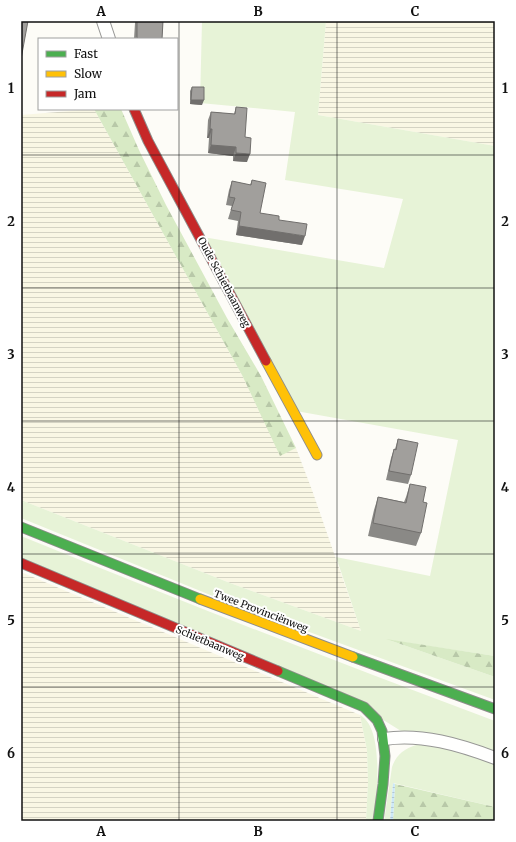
<svg xmlns="http://www.w3.org/2000/svg" width="516" height="842" viewBox="0 0 516 842" font-family="Merriweather,serif">
  <style>
    .farmland { fill: url(#farmland-rules) }
    .grass { fill: #e7f3d7 }
    .forest { fill: url(#forest-firs) }
    .water { fill: url(#water-rules) }
    .lines { fill: none; stroke-linecap: round; stroke-linejoin: round }
    .street-casing { stroke: #979795; stroke-width: 14 }
    .fast-casing { stroke: #8e8d8b; stroke-width: 11 }
    .slow-casing { stroke: #8e8d8b; stroke-width: 11 }
    .jam-casing { stroke: #8e8d8b; stroke-width: 11 }
    .street { stroke: #fffffe; stroke-width: 12 }
    .fast { stroke: #4caf50; stroke-width: 9 }
    .slow { stroke: #ffc107; stroke-width: 9 }
    .jam { stroke: #c62828; stroke-width: 9 }
    .wall { fill: #8a8986 }
    .shaded-wall { fill: #716f6d }
    .building { fill: #a19f9c; stroke: #716f6d }
    .grid { fill: none; stroke: #111; stroke-width: 1; stroke-opacity: 0.55 }
    .labels { text-anchor: middle; dominant-baseline: central; stroke-width: 4; stroke-linejoin: round; paint-order: stroke }
    .street-label { font-size: 10px; fill: #111; stroke: #fff }
    .neatline { fill: none; stroke: #111; stroke-width: 1.5 }
    .grid-label { font-size: 13px; text-anchor: middle; font-weight: bold; fill: #111 }
  </style>
  <defs>
    <pattern id="farmland-rules" width="6" height="5" patternUnits="userSpaceOnUse"><rect width="6" height="5" fill="#f9f7e4"/><path d="M0 2.5h6" fill="none" stroke="#d4d3c3"/></pattern>
    <pattern id="forest-firs" width="22" height="20" patternUnits="userSpaceOnUse"><rect width="22" height="20" fill="#d8eac5"/><path d="M5 1l3.5 6h-7zM16 11l3.5 6h-7z" fill="#b8c8a8"/></pattern>
    <pattern id="water-rules" width="6" height="5" patternUnits="userSpaceOnUse"><rect width="6" height="5" fill="#cde8f7"/><path d="M0 2.5h6" fill="none" stroke="#afc6d3"/></pattern>
  </defs>
  <rect width="100%" height="100%" fill="#fdfcf7"/>
  <path class="farmland" d="M326 21H495V146L318 115Z
    M94 109 242 375 280 455 296 448 312 490 361 631 230 583 21 500V115Z
    M21 572 360 715 367 750 368 782 366 821H21Z"/>
  <path class="grass" d="M202 21H326L318 115 495 146V656L389 640 495 677V700L230 603 21 518V500L230 583 361 631 336 557 430 576 458 440 296 411 203 237 384 268 403 199 285 180 295 112 200 103Z
    M21 536C178 600 336 662 495 721V754L439 736 401 731 385 721 21 560Z
    M360 715C385 729 376 795 375 821H366L368 782 367 750Z
    M416 745C443 742 470 754 495 763V807L393 783 390 821H384L392 767C396 755 404 749 416 745Z"/>
  <path class="forest" d="M94 109H121L139 150 166 205 227 318 261 376 296 448 280 456 242 375Z
    M386 639 495 656V677Z
    M395 784 495 807V821H393Z"/>
  <path class="water" d="M393 783 395 784 393 821H390Z"/>
  <g class="lines">
    <defs>
      <path id="street" d="M103 21 109 39
        M384 739C421 733 461 745 495 758"/>
      <path id="fast" d="M21 527 200 599
        M353 657 495 709
        M278 671 364 707 377 720 382 731 385 756 383 784 378 821"/>
      <path id="slow" d="M266 361 317 455
        M200 599 353 657"/>
      <path id="jam" d="M134 109 148 141 266 361
        M21 563 278 671"/>
    </defs>
    <use href="#street" class="street-casing"/>
    <use href="#fast" class="fast-casing"/>
    <use href="#slow" class="slow-casing"/>
    <use href="#jam" class="jam-casing"/>
    <use href="#street" class="street"/>
    <use href="#fast" class="fast"/>
    <use href="#slow" class="slow"/>
    <use href="#jam" class="jam"/>
  </g>
  <path class="wall" d="M65 21H72V22Z
    M135 21H163L162 39H134L135 23Z
    M192 87 202 105 190 104V91Z
    M236 107 245 137 247 162 233 161V156L208 153 209 138H207L208 120 211 112 234 114Z
    M252 180 260 213 279 220 302 245 236 235 238 221 228 219 232 206 226 205 229 190 232 181 250 185Z
    M398 439 411 475 408 484 386 480 391 458 394 449H395Z
    M410 484 423 502 421 533 416 546 368 536 374 510 378 497 404 502 406 497Z"/>
  <path class="shaded-wall" d="M191 100H204L202 105 190 104Z
    M210 129H212L209 138H207Z
    M211 145 236 147 233 156 208 153Z
    M236 153 250 154 247 162 233 161Z
    M239 226 305 236 302 245 236 235Z"/>
  <path class="building" d="M21 21H28L21 59Z
    M137 21H163L162 39H138L137 37Z
    M192 87H204V100H191Z
    M236 107 247 108 245 137 251 138 250 154 236 153V147L211 145 212 129H210L211 112 235 114Z
    M252 180 266 183 260 213 279 216V220L307 224 305 236 239 226 241 212 231 210 235 198 229 197 232 181 251 185Z
    M398 439 418 443 411 475 389 471 394 449 396 450Z
    M410 484 426 487 423 502 427 503 421 533 373 523 378 497 406 503Z"/>
  <path class="grid" d="M179 21V821M337 21V821M21 155H495M21 288H495M21 421H495M21 554H495M21 687H495"/>
  <g class="labels">
    <g class="street-label">
      <text transform="translate(224 282) rotate(62)">Oude Schietbaanweg</text>
      <text transform="translate(261 611) rotate(21)">Twee Provinciënweg</text>
      <text transform="translate(210 643) rotate(23)">Schietbaanweg</text>
    </g>
  </g>
  <rect width="516" height="842" fill="none" stroke="#ffffff" stroke-width="44"/>
  <rect x="38" y="38" width="140" height="72" fill="#ffffff" stroke="#a0a0a0"/>
  <rect x="46" y="51" width="20" height="6" fill="#4caf50" stroke="#a0a0a0"/>
  <text x="74" y="58" font-size="12" fill="#111111">Fast</text>
  <rect x="46" y="71" width="20" height="6" fill="#ffc107" stroke="#a0a0a0"/>
  <text x="74" y="78" font-size="12" fill="#111111">Slow</text>
  <rect x="46" y="91" width="20" height="6" fill="#c62828" stroke="#a0a0a0"/>
  <text x="74" y="98" font-size="12" fill="#111111">Jam</text>
  <rect x="22" y="22" width="472" height="798" class="neatline"/>
  <g class="grid-label">
    <text x="101" y="16">A</text>
    <text x="258" y="16">B</text>
    <text x="415" y="16">C</text>
    <text x="11" y="93">1</text>
    <text x="505" y="93">1</text>
    <text x="11" y="226">2</text>
    <text x="505" y="226">2</text>
    <text x="11" y="359">3</text>
    <text x="505" y="359">3</text>
    <text x="11" y="492">4</text>
    <text x="505" y="492">4</text>
    <text x="11" y="625">5</text>
    <text x="505" y="625">5</text>
    <text x="11" y="758">6</text>
    <text x="505" y="758">6</text>
    <text x="101" y="836">A</text>
    <text x="258" y="836">B</text>
    <text x="415" y="836">C</text>
  </g>
</svg>
